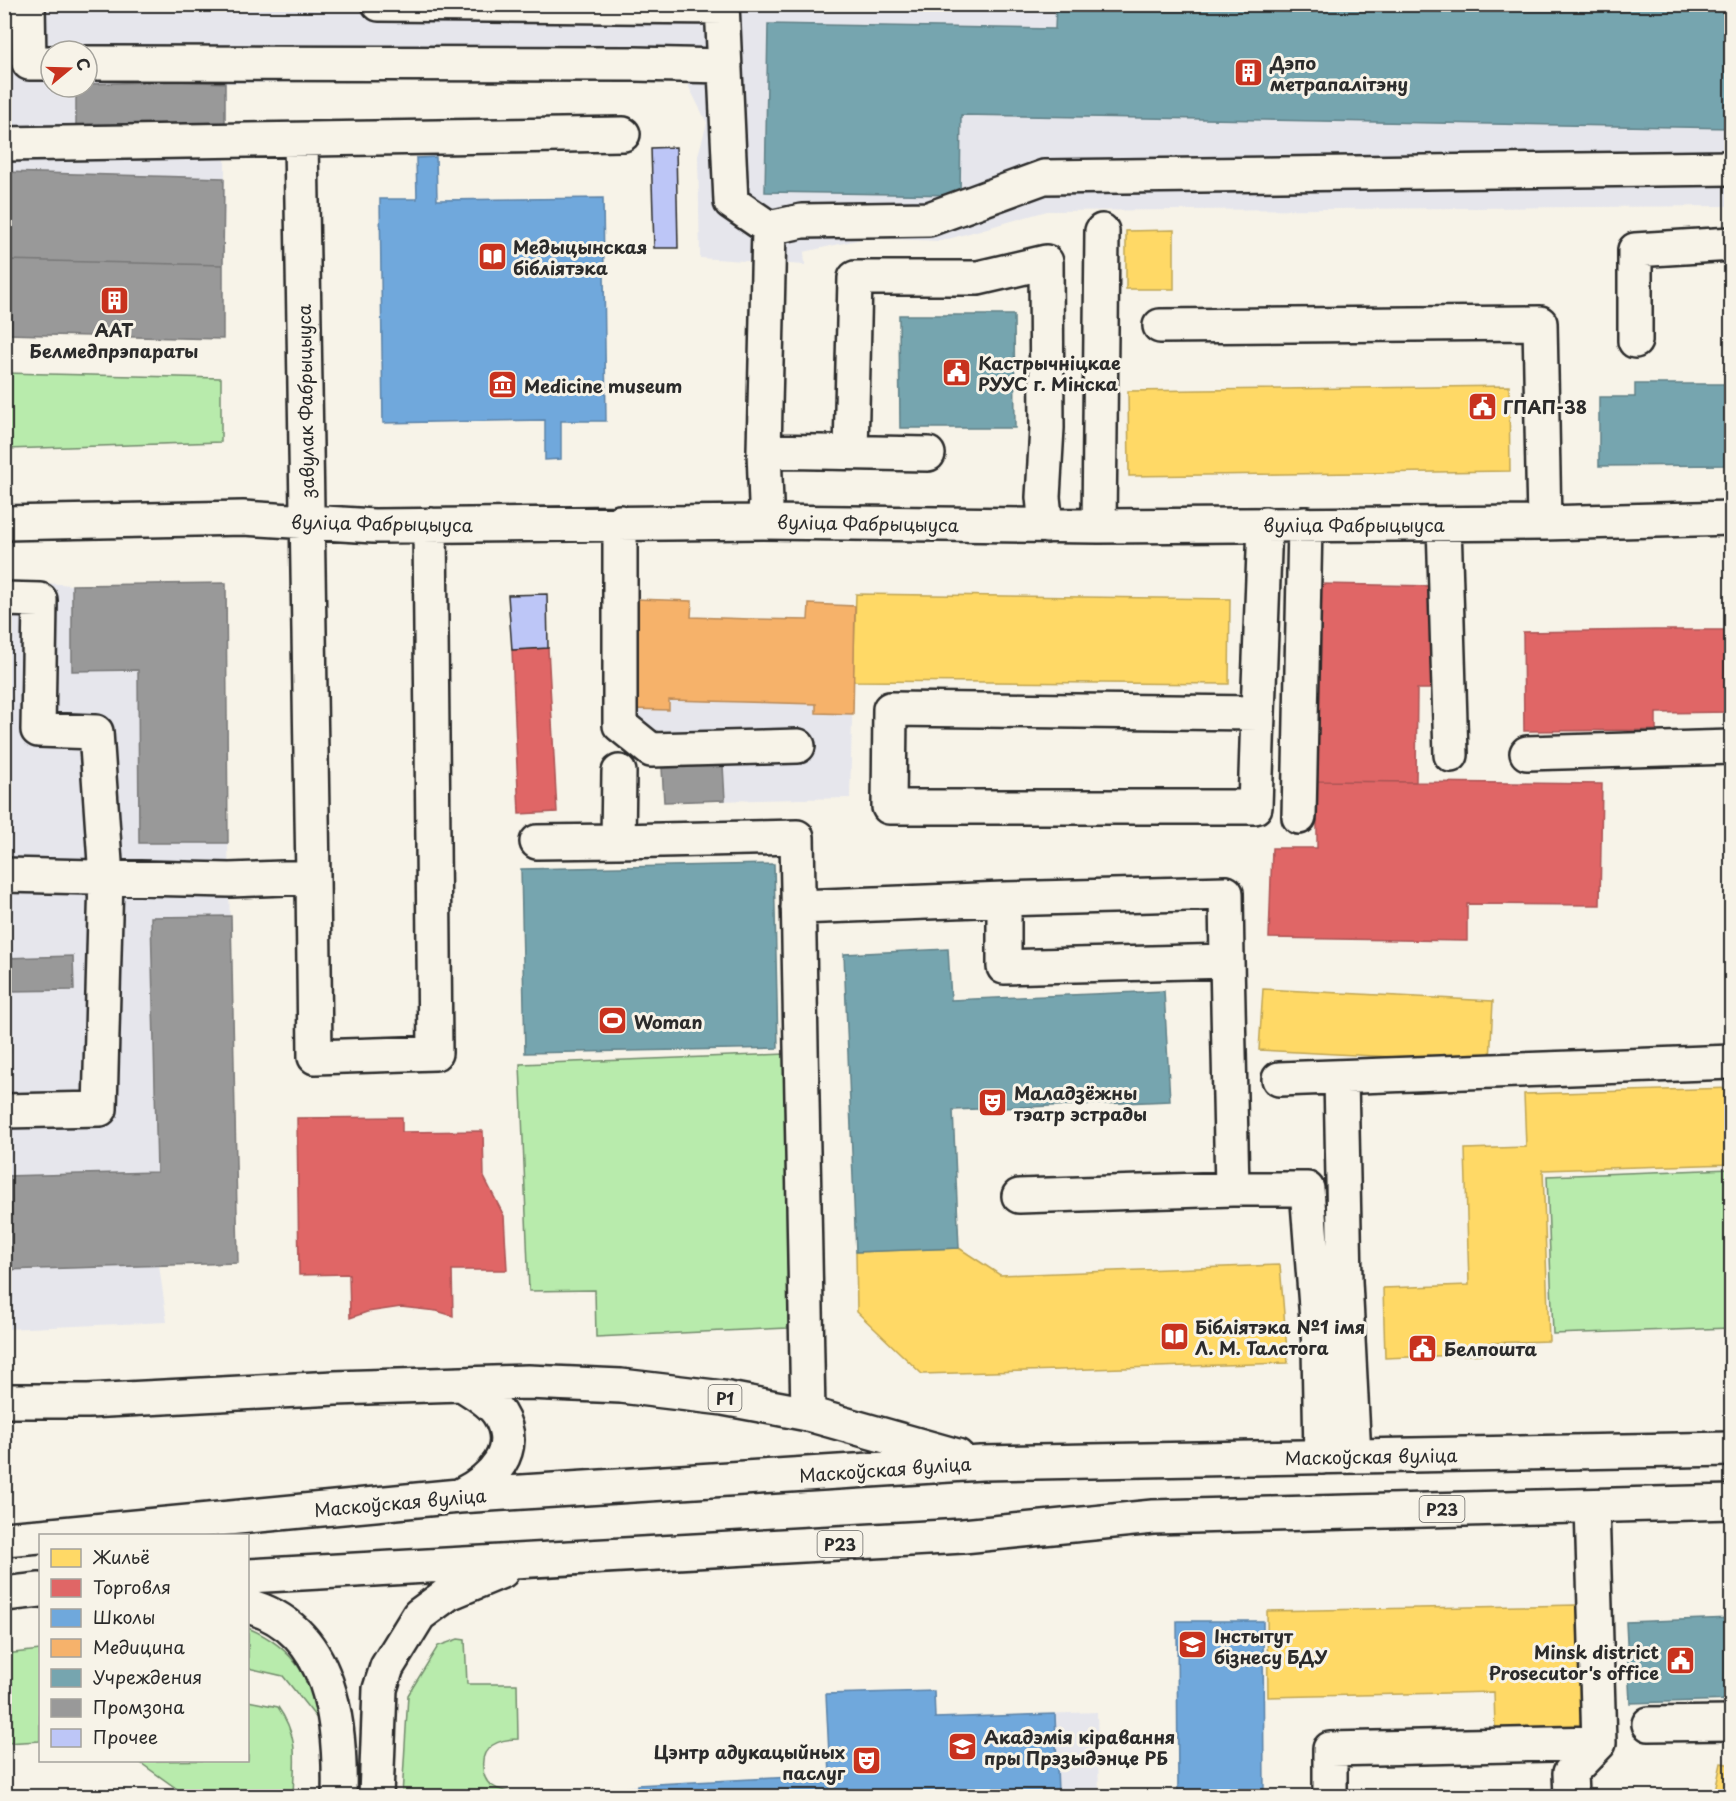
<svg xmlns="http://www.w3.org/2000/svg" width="1736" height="1801" viewBox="0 0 1736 1801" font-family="'Playpen Sans',sans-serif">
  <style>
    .built { fill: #e6e6ec; fill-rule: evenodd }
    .green { fill: #b8ebac; stroke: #728b6c; stroke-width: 1.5 }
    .homes { fill: #ffd966; stroke: #bfa554; stroke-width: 1.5 }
    .shops { fill: #e06666; stroke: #aa5454; stroke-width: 1.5 }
    .schools { fill: #6fa8dc; stroke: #5b82a7; stroke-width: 1.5 }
    .health { fill: #f6b26b; stroke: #b98a58; stroke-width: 1.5 }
    .public { fill: #76a5af; stroke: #608087; stroke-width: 1.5 }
    .industry { fill: #999; stroke: #787878; stroke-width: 1.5 }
    .building { fill: #bdc6f7; stroke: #2b2b2b; stroke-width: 1.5 }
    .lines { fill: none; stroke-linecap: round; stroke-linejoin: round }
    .minor-casing { stroke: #2b2b2b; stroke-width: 38 }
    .major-casing { stroke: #2b2b2b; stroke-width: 38 }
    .minor { stroke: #f7f3e8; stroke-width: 33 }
    .major { stroke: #f7f3e8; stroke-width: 33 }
    .labels { text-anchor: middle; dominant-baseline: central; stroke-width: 6; stroke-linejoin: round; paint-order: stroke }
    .shield { fill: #f7f3e8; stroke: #686764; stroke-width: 1.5 }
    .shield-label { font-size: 16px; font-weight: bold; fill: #2b2b2b }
    .poi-label { font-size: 18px; font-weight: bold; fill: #2b2b2b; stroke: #f7f3e8; text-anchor: start }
    .street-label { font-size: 18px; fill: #2b2b2b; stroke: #f7f3e8 }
  </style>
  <rect width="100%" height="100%" fill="#f7f3e8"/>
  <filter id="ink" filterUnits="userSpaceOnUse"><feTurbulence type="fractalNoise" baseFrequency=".0167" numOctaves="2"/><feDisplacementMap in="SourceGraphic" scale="12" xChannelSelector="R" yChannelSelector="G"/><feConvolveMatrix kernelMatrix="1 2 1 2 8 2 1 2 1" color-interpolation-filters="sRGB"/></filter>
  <g filter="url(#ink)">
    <path class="built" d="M5 5H1731V206L1047 211 941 241 866 238 804 252 805 265 700 258 698 155 707 123 684 77 226 83 223 339 5 334ZM51 51H87V87H51Z
      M4 580 72 585 226 583 228 843 238 1263 159 1265 167 1322 5 1329Z
      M635 599 692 601V617L808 620 809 604 855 606 850 798 664 802 662 768 632 751Z
      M934 1691 935 1718 1097 1712 1099 1796H573L637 1785 830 1775 826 1694Z"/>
    <path class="green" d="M4 373 221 378V442L7 449Z
      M786 1054 788 1328 596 1337 595 1290 529 1291 520 1064Z
      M1731 1169V1328L1553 1334 1547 1176Z
      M248 1628C298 1649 311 1683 327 1731L283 1676 248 1668Z
      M458 1639 465 1640 467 1684H517L518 1739C499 1739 480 1746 483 1768 483 1774 486 1782 491 1785 499 1791 509 1792 519 1793V1796H402L408 1695 438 1646Z
      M40 1650V1741L5 1743V1654Z
      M248 1701 278 1707C300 1738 294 1761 293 1796H187L138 1761 248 1760Z"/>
    <path class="homes" d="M1174 230V289H1126V231Z
      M1509 386 1510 471 1129 476 1128 391Z
      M856 594 1230 599 1229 684 853 681Z
      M1263 989 1493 1001 1490 1062 1259 1050Z
      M1732 1088V1164L1543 1170 1549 1341 1485 1343V1354L1385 1358 1383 1288 1469 1285 1465 1149 1526 1147 1524 1094Z
      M959 1248 1000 1275 1280 1265 1288 1363 922 1374 857 1312 856 1252Z
      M1577 1605 1580 1726 1495 1728 1494 1692 1268 1697 1267 1611Z
      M1721 1763 1732 1765V1796H1714Z"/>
    <path class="shops" d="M1319 584 1436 586 1434 689H1417L1416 782 1317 781Z
      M1655 630H1732V712L1656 713V730L1524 731 1523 632Z
      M548 648 557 812 519 814 512 650Z
      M1317 781 1602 784 1600 905 1467 904V941L1269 938 1272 848H1317Z
      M402 1117V1132L483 1131 484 1177 504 1216 507 1270H452L453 1316 437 1311 401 1307 367 1312 350 1318 349 1274 299 1275 297 1118Z"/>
    <path class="schools" d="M436 157 437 200 603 198 606 421H561V459L545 460V420L383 423 380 199H417L416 158Z
      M1177 1621H1263L1264 1796H1178Z
      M934 1691 935 1718 1055 1714 1058 1792 938 1796H637V1785L830 1775 826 1694Z"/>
    <path class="health" d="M635 599 692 601 691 617 750 619 808 620 809 604 855 606 853 714 816 713V704L669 700V710L631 709Z"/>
    <path class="public" d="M1056 4H1732V128L961 115 960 195 765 192 768 24 1055 29Z
      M899 315H1014L1015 428H900Z
      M1635 384H1732V465L1599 466V397H1635Z
      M774 864 778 1048 525 1053 521 869Z
      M948 949 951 1000 1164 991 1170 1101 953 1110 959 1248 856 1252 844 954Z
      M1732 1618V1700L1630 1703 1626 1622Z"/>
    <path class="industry" d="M177 81 225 83V128L76 130V87H87V84Z
      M4 172 224 178 223 265 4 260Z
      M4 260 223 265V339L4 334Z
      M226 583 228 843H139L138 670 72 671V585Z
      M723 765 725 800 664 802 662 768Z
      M231 916 238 1263 4 1270V1176L157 1172 151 917Z
      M73 956 74 990 9 991 10 1053H4V958Z"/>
    <path class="building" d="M676 147 678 248H654L651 148Z
      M547 594 548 648 512 650 508 595Z"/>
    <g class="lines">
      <defs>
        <path id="minor" d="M28 4 29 63H51
          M379 4 723 7
          M722 4 731 202 769 228
          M87 63 634 64 725 66
          M301 141 313 877
          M4 144 623 134
          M1160 326 1540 323 1544 523
          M1635 341V250L1732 244
          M764 451 928 454
          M851 452 855 278H978L1046 262 1047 428 1043 497 1046 526
          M620 522V725L651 750 798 746
          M763 522 766 503 764 451 769 228 802 221 929 219 1044 177 1732 168
          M4 523 243 518 374 526 763 522 1099 526 1544 523 1732 518
          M1444 524 1451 755
          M1099 526 1102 231
          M4 599 40 600 38 730 96 732 106 877 100 1109 4 1111
          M1258 713 1255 807H889L890 709 1258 713 1265 524
          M1527 753 1732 747
          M619 772 618 841 797 837 808 1414
          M1299 817 1305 524
          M537 842 618 841
          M4 875 230 880 313 877 315 1057 435 1053 430 525
          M1004 899 1226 893 1227 961
          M798 907 1004 899V967L1227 961 1232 1189
          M1341 1077 1345 1281 1354 1456
          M1279 1079 1732 1062
          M1019 1196 1232 1189H1307L1319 1346 1321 1457
          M1649 1724 1732 1723
          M1330 1796V1749L1599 1743 1592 1507
          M1571 1796 1570 1773 1599 1743"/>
        <path id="major" d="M4 1401H88L335 1388 528 1382 621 1386 723 1398 808 1414 957 1456
          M461 1495C491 1480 522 1451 499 1414 491 1401 474 1392 462 1384
          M41 1536 459 1496 981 1463 1732 1449
          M4 1539 40 1536
          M248 1576 963 1536 1153 1517 1732 1502
          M4 1594 40 1590
          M248 1606C333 1629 341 1724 339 1796
          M376 1796 380 1689 387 1667 419 1615 449 1593 502 1571"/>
      </defs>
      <use href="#minor" class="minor-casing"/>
      <use href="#major" class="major-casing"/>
      <use href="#minor" class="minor"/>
      <use href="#major" class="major"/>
    </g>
  </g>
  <defs>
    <symbol id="building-square" viewBox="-11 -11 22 22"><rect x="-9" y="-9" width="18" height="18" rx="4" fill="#c8321e" stroke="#f7f3e8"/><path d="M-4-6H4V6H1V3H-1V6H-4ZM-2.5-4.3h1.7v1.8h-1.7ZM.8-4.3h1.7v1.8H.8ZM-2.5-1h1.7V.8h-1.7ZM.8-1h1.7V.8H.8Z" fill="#fff"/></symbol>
    <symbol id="library-square" viewBox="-11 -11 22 22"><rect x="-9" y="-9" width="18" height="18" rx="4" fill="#c8321e" stroke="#f7f3e8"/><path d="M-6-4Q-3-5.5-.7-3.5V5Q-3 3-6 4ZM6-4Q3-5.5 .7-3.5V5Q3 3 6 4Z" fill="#fff"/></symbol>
    <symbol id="civic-square" viewBox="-11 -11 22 22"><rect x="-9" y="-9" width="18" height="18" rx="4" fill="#c8321e" stroke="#f7f3e8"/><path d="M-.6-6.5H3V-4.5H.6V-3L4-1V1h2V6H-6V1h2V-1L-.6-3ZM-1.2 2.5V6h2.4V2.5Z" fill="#fff"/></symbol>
    <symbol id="museum-square" viewBox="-11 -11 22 22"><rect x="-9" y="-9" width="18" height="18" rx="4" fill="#c8321e" stroke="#f7f3e8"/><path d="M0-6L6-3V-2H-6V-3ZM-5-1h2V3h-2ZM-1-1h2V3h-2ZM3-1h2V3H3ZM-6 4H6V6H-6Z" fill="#fff"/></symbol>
    <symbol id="stadium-square" viewBox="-11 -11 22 22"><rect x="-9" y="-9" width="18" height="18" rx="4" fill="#c8321e" stroke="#f7f3e8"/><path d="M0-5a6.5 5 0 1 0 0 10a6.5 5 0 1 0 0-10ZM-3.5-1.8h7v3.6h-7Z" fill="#fff"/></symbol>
    <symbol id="theatre-square" viewBox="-11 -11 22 22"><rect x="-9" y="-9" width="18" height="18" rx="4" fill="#c8321e" stroke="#f7f3e8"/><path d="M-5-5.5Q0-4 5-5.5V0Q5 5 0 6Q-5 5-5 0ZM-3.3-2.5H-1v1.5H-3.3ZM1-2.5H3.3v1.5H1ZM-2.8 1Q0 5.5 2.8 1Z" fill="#fff"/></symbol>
    <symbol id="university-square" viewBox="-11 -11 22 22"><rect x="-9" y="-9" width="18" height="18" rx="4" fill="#c8321e" stroke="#f7f3e8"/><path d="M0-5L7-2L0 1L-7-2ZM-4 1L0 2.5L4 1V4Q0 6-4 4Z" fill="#fff"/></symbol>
  </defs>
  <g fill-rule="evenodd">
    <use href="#building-square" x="1232" y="56" width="33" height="33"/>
    <use href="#library-square" x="476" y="240" width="33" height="33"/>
    <use href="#building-square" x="98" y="284" width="33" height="33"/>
    <use href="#civic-square" x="940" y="356" width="33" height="33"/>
    <use href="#museum-square" x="486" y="368" width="33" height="33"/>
    <use href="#civic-square" x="1466" y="390" width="33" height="33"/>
    <use href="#stadium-square" x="596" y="1004" width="33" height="33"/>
    <use href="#theatre-square" x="976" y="1086" width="33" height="33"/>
    <use href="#library-square" x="1158" y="1320" width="33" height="33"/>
    <use href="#civic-square" x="1406" y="1332" width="33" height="33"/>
    <use href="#university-square" x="1176" y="1628" width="33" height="33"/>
    <use href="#civic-square" x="1664" y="1644" width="33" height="33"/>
    <use href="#university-square" x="946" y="1730" width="33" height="33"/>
    <use href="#theatre-square" x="850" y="1744" width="33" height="33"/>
  </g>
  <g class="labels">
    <g class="shield">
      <rect x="708.5" y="1385" width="33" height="26" rx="4.5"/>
      <rect x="1419.5" y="1496" width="45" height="26" rx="4.5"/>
      <rect x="817.5" y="1531" width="45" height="26" rx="4.5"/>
    </g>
    <g class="shield-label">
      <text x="725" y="1398">Р1</text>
      <text x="1442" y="1509">Р23</text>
      <text x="840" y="1544">Р23</text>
    </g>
    <g class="poi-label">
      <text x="1270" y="62">Дэпо<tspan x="1270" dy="21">метрапалітэну</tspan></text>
      <text x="513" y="246">Медыцынская<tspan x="513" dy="21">бібліятэка</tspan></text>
      <text x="114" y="329" text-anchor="middle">ААТ<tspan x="114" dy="21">Белмедпрэпараты</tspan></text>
      <text x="978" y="362">Кастрычніцкае<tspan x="978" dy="21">РУУС г. Мінска</tspan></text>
      <text x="524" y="385">Medicine museum</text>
      <text x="1503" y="406">ГПАП-38</text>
      <text x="634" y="1021">Woman</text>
      <text x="1014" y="1092">Маладзёжны<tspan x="1014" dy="21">тэатр эстрады</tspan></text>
      <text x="1195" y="1326">Бібліятэка №1 імя<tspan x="1195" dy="21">Л. М. Талстога</tspan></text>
      <text x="1444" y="1348">Белпошта</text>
      <text x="1214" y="1635">Інстытут<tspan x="1214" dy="21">бізнесу БДУ</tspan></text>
      <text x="1659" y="1651" text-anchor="end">Minsk district<tspan x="1659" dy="21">Prosecutor's office</tspan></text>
      <text x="984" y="1736">Акадэмія кіравання<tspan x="984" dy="21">пры Прэзыдэнце РБ</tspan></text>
      <text x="845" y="1751" text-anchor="end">Цэнтр адукацыйных<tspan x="845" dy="21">паслуг</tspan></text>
    </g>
    <g class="street-label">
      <text transform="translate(305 401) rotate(-91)">завулак Фабрыцыуса</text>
      <text transform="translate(382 523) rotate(1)">вуліца Фабрыцыуса</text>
      <text transform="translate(868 523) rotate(1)">вуліца Фабрыцыуса</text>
      <text x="1354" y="524">вуліца Фабрыцыуса</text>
      <text transform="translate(1371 1456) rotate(-1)">Маскоўская вуліца</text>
      <text transform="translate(885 1469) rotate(-4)">Маскоўская вуліца</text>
      <text transform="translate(400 1502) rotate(-5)">Маскоўская вуліца</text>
    </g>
  </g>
  <rect width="1736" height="1801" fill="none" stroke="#f7f3e8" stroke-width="24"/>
  <rect x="12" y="12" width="1712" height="1777" fill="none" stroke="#2b2b2b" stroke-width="2" filter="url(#ink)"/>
  <rect x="39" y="1534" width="210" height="228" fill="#f7f3e8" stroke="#a5a39c" stroke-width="1.5"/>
  <rect x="51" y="1549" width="30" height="18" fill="#ffd966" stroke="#a5a39c" stroke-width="1.5"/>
  <text x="93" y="1564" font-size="18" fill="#2b2b2b">Жильё</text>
  <rect x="51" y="1579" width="30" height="18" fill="#e06666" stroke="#a5a39c" stroke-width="1.5"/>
  <text x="93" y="1594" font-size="18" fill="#2b2b2b">Торговля</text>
  <rect x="51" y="1609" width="30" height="18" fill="#6fa8dc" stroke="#a5a39c" stroke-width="1.5"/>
  <text x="93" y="1624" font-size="18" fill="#2b2b2b">Школы</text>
  <rect x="51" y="1639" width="30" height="18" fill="#f6b26b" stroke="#a5a39c" stroke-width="1.5"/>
  <text x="93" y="1654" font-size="18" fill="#2b2b2b">Медицина</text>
  <rect x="51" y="1669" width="30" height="18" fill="#76a5af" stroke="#a5a39c" stroke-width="1.5"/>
  <text x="93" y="1684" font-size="18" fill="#2b2b2b">Учреждения</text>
  <rect x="51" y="1699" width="30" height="18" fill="#999999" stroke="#a5a39c" stroke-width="1.5"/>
  <text x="93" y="1714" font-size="18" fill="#2b2b2b">Промзона</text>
  <rect x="51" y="1729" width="30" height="18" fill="#bdc6f7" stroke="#a5a39c" stroke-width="1.5"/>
  <text x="93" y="1744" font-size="18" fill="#2b2b2b">Прочее</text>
  <g transform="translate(69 69) rotate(71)"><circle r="28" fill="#f7f3e8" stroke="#a5a39c" stroke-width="1.5"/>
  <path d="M0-4.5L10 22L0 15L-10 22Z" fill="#c8321e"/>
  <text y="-9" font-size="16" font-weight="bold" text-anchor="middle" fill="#2b2b2b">С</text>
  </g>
</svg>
